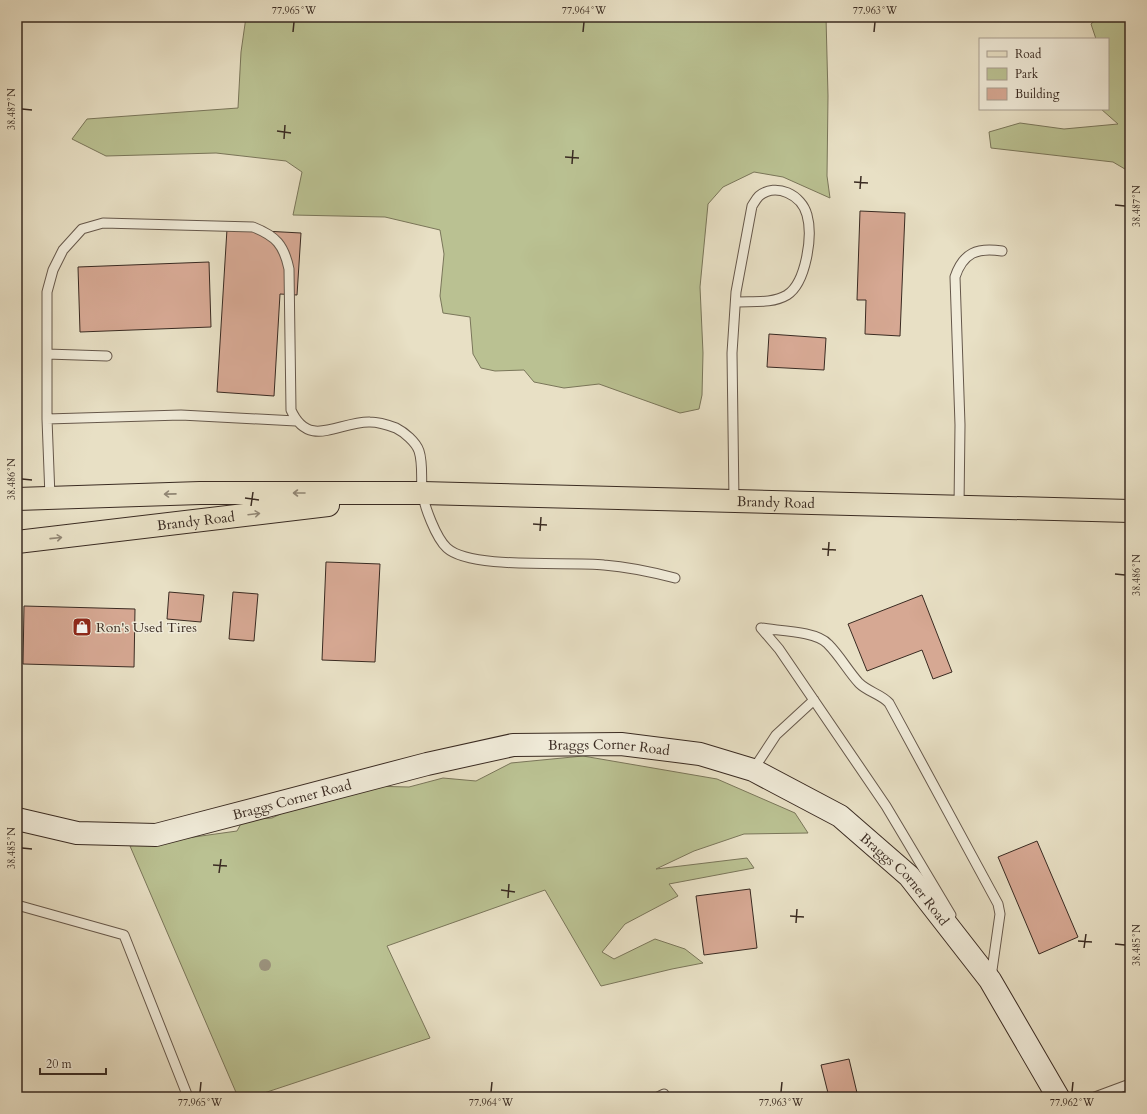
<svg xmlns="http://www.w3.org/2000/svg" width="1147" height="1114" viewBox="0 0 1147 1114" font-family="Cardo,serif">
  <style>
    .green { fill: #bac192; stroke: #7a765a }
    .building { fill: #d6a893; stroke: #3a2b22 }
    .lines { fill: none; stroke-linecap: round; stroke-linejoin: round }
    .service-casing { stroke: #66584b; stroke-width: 11 }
    .secondary-casing { stroke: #3a2b22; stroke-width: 24 }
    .primary-casing { stroke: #3a2b22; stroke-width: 24 }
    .service { stroke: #f0ebd9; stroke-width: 9 }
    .secondary { stroke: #f0ebd9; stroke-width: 22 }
    .primary { stroke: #e8e0c5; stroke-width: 22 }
    .tree { fill: #9a917b }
    .oneway { stroke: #918674 }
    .ticks { fill: none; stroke: #3a2b22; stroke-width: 1.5 }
    .labels { text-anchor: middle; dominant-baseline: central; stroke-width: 3; stroke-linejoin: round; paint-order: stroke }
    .street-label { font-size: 14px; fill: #3a2b22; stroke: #f0ebd9 }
    .poi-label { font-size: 14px; fill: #3a2b22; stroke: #f0ebd9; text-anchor: start }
    .neatline { fill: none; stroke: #3a2b22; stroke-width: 1.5 }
    .ticks-label { font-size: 10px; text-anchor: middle; fill: #3a2b22 }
  </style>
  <rect width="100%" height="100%" fill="#e8e0c5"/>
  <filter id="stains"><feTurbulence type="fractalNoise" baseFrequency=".005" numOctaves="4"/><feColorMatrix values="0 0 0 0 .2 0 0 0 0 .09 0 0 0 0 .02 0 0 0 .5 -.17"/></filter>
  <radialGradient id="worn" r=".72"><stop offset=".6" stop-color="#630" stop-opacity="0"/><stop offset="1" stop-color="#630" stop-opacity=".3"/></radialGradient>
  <path class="green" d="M246 17H826L828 96 827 176 830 198 783 177 754 172 723 187 708 204 700 287 703 353 702 395 699 409 680 413 599 384 564 388 534 382 524 370 495 371 481 368 473 354 470 317 443 313 440 296 444 254 440 230 385 217 293 215 302 172 286 161 216 153 106 156 72 139 87 119 238 108 241 52Z
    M1099 17H1128L1130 26V172L1113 162 991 148 989 132 1020 123 1064 129 1118 124 1101 109H1108V39H1096L1091 24Z
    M583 756 717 779 795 813 808 833 744 834 694 851 656 869 747 858 754 868 669 884 678 896 625 924 602 952 614 959 655 939 685 949 703 963 672 969 601 986 545 890 387 946 430 1038 252 1097H238L130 846 237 831 243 820 272 818 293 808 368 786 409 787 443 778 476 781 511 763Z"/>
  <path class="building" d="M860 211 905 213 900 336 865 334 866 300H857Z
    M227 229 301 233 297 295 280 294 274 396 217 392Z
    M209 262 211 327 80 332 78 267Z
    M769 334 826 338 824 370 767 367Z
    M326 562 380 564 375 662 322 660Z
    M169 592 204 595 201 622 167 619Z
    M233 592 258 594 254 641 229 639Z
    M922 595 952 672 933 679 922 650 867 671 848 624Z
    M24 606 135 609 134 667 23 664Z
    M1037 841 1078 937 1039 954 998 857Z
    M750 889 757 948 704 955 696 896Z
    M849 1059 858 1097H829L821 1065Z"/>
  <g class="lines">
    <defs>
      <path id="service" d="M47 354 107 356
        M47 419 181 415 296 421
        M50 497 47 419V292L53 270 63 250 82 229 103 223 253 227C276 236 284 245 289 269L291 410C309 450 339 421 370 422 379 422 388 425 396 428 404 432 416 442 419 451 423 463 421 478 422 491 424 506 436 538 447 548 471 570 570 561 604 565 629 567 652 572 675 578
        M734 501 732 353 736 292 752 206C754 203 756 199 759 196 776 182 802 195 807 215 813 236 806 283 787 295 772 304 752 301 736 302
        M959 506 960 425 955 277C963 253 977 247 1002 251
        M761 628C779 631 816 631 828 644 840 656 848 671 859 683 868 692 881 694 889 703L998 904 1000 914 991 977
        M761 628 779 649 886 806 951 915
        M753 770 776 735 814 700
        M17 905 124 935 188 1097
        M658 1097 664 1094
        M1095 1097 1130 1084"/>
      <g id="secondary">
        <path id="s1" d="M17 819 77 833 156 835 427 764 513 745 621 744 700 754 753 770 840 816 909 876 990 980 1058 1097"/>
      </g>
      <g id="primary">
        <path id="s2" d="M17 499 200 493H422L1130 511"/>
        <path id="s3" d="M17 542 328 505"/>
      </g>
    </defs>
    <use href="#service" class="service-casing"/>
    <use href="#secondary" class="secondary-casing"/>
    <use href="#primary" class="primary-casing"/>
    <use href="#service" class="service"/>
    <use href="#secondary" class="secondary"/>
    <use href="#primary" class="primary"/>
  </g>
  <circle class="tree" cx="265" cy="965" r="6"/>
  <defs><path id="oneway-shaft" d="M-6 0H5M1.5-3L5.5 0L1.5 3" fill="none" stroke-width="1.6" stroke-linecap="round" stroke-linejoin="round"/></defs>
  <g class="oneway">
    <use href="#oneway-shaft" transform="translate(299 493) rotate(-180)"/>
    <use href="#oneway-shaft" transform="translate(170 494) rotate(179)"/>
    <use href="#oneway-shaft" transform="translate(254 514) rotate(-7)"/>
    <use href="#oneway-shaft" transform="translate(56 538) rotate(-6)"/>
  </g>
  <path class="ticks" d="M293 32 294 22M583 32 584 22M874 32 875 22M22 109 32 110M277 131 291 133M284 139 285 125M565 157 579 158M572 164 573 150M854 182 868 183M860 189 861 176M1115 205 1125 206M22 479 32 480M245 498 259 500M251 506 253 492M533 524 547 525M540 531 541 517M822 549 836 550M828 556 829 542M1115 574 1125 575M22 848 32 849M213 865 227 866M219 873 221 859M501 890 515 892M508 898 509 884M790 916 804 917M796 923 797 909M1078 941 1092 942M1115 944 1125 945M1084 948 1086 934M200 1092 201 1082M491 1092 492 1082M781 1092 782 1082M1072 1092 1073 1082"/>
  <defs>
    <symbol id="shop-square" viewBox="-11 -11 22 22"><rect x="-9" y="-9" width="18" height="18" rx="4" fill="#8f2418" stroke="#f0ebd9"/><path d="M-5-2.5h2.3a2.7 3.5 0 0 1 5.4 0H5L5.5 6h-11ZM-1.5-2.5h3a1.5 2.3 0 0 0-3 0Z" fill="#fff"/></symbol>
  </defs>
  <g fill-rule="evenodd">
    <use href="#shop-square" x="71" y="616" width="22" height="22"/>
  </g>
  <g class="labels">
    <g class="street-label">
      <text stroke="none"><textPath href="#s2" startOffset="759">Brandy Road</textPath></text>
      <text stroke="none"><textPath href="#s3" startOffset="180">Brandy Road</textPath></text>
      <text stroke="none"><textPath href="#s1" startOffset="605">Braggs Corner Road</textPath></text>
      <text stroke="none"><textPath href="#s1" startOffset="281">Braggs Corner Road</textPath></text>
      <text stroke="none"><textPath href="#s1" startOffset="941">Braggs Corner Road</textPath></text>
    </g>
    <g class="poi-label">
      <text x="96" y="627">Ron's Used Tires</text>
    </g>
  </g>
  <rect width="1147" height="1114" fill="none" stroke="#e8e0c5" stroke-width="44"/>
  <rect x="979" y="38" width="130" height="72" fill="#f0ebd9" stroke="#a79e90"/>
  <rect x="987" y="51" width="20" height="6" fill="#e8e0c5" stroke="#a79e90"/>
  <text x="1015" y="58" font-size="12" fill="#3a2b22">Road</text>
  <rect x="987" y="68" width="20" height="12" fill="#bac192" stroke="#a79e90"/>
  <text x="1015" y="78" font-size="12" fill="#3a2b22">Park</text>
  <rect x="987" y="88" width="20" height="12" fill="#d6a893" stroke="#a79e90"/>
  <text x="1015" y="98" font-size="12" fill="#3a2b22">Building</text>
  <path d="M40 1068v6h66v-6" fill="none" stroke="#3a2b22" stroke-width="2"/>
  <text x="46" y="1068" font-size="12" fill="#3a2b22" stroke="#f0ebd9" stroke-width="3" paint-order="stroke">20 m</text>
  <rect x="22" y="22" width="1103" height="1070" class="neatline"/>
  <g class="ticks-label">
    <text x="294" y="14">77.965°W</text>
    <text x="584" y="14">77.964°W</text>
    <text x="875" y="14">77.963°W</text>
    <text transform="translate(11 109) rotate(-90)" y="4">38.487°N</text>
    <text transform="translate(1136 206) rotate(-90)" y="4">38.487°N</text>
    <text transform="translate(11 479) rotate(-90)" y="4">38.486°N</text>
    <text transform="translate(1136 575) rotate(-90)" y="4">38.486°N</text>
    <text transform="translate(11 848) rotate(-90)" y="4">38.485°N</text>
    <text transform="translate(1136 945) rotate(-90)" y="4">38.485°N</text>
    <text x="200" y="1106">77.965°W</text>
    <text x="491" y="1106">77.964°W</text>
    <text x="781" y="1106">77.963°W</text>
    <text x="1072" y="1106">77.962°W</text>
  </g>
  <rect width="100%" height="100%" filter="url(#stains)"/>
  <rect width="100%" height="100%" fill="url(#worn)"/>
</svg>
